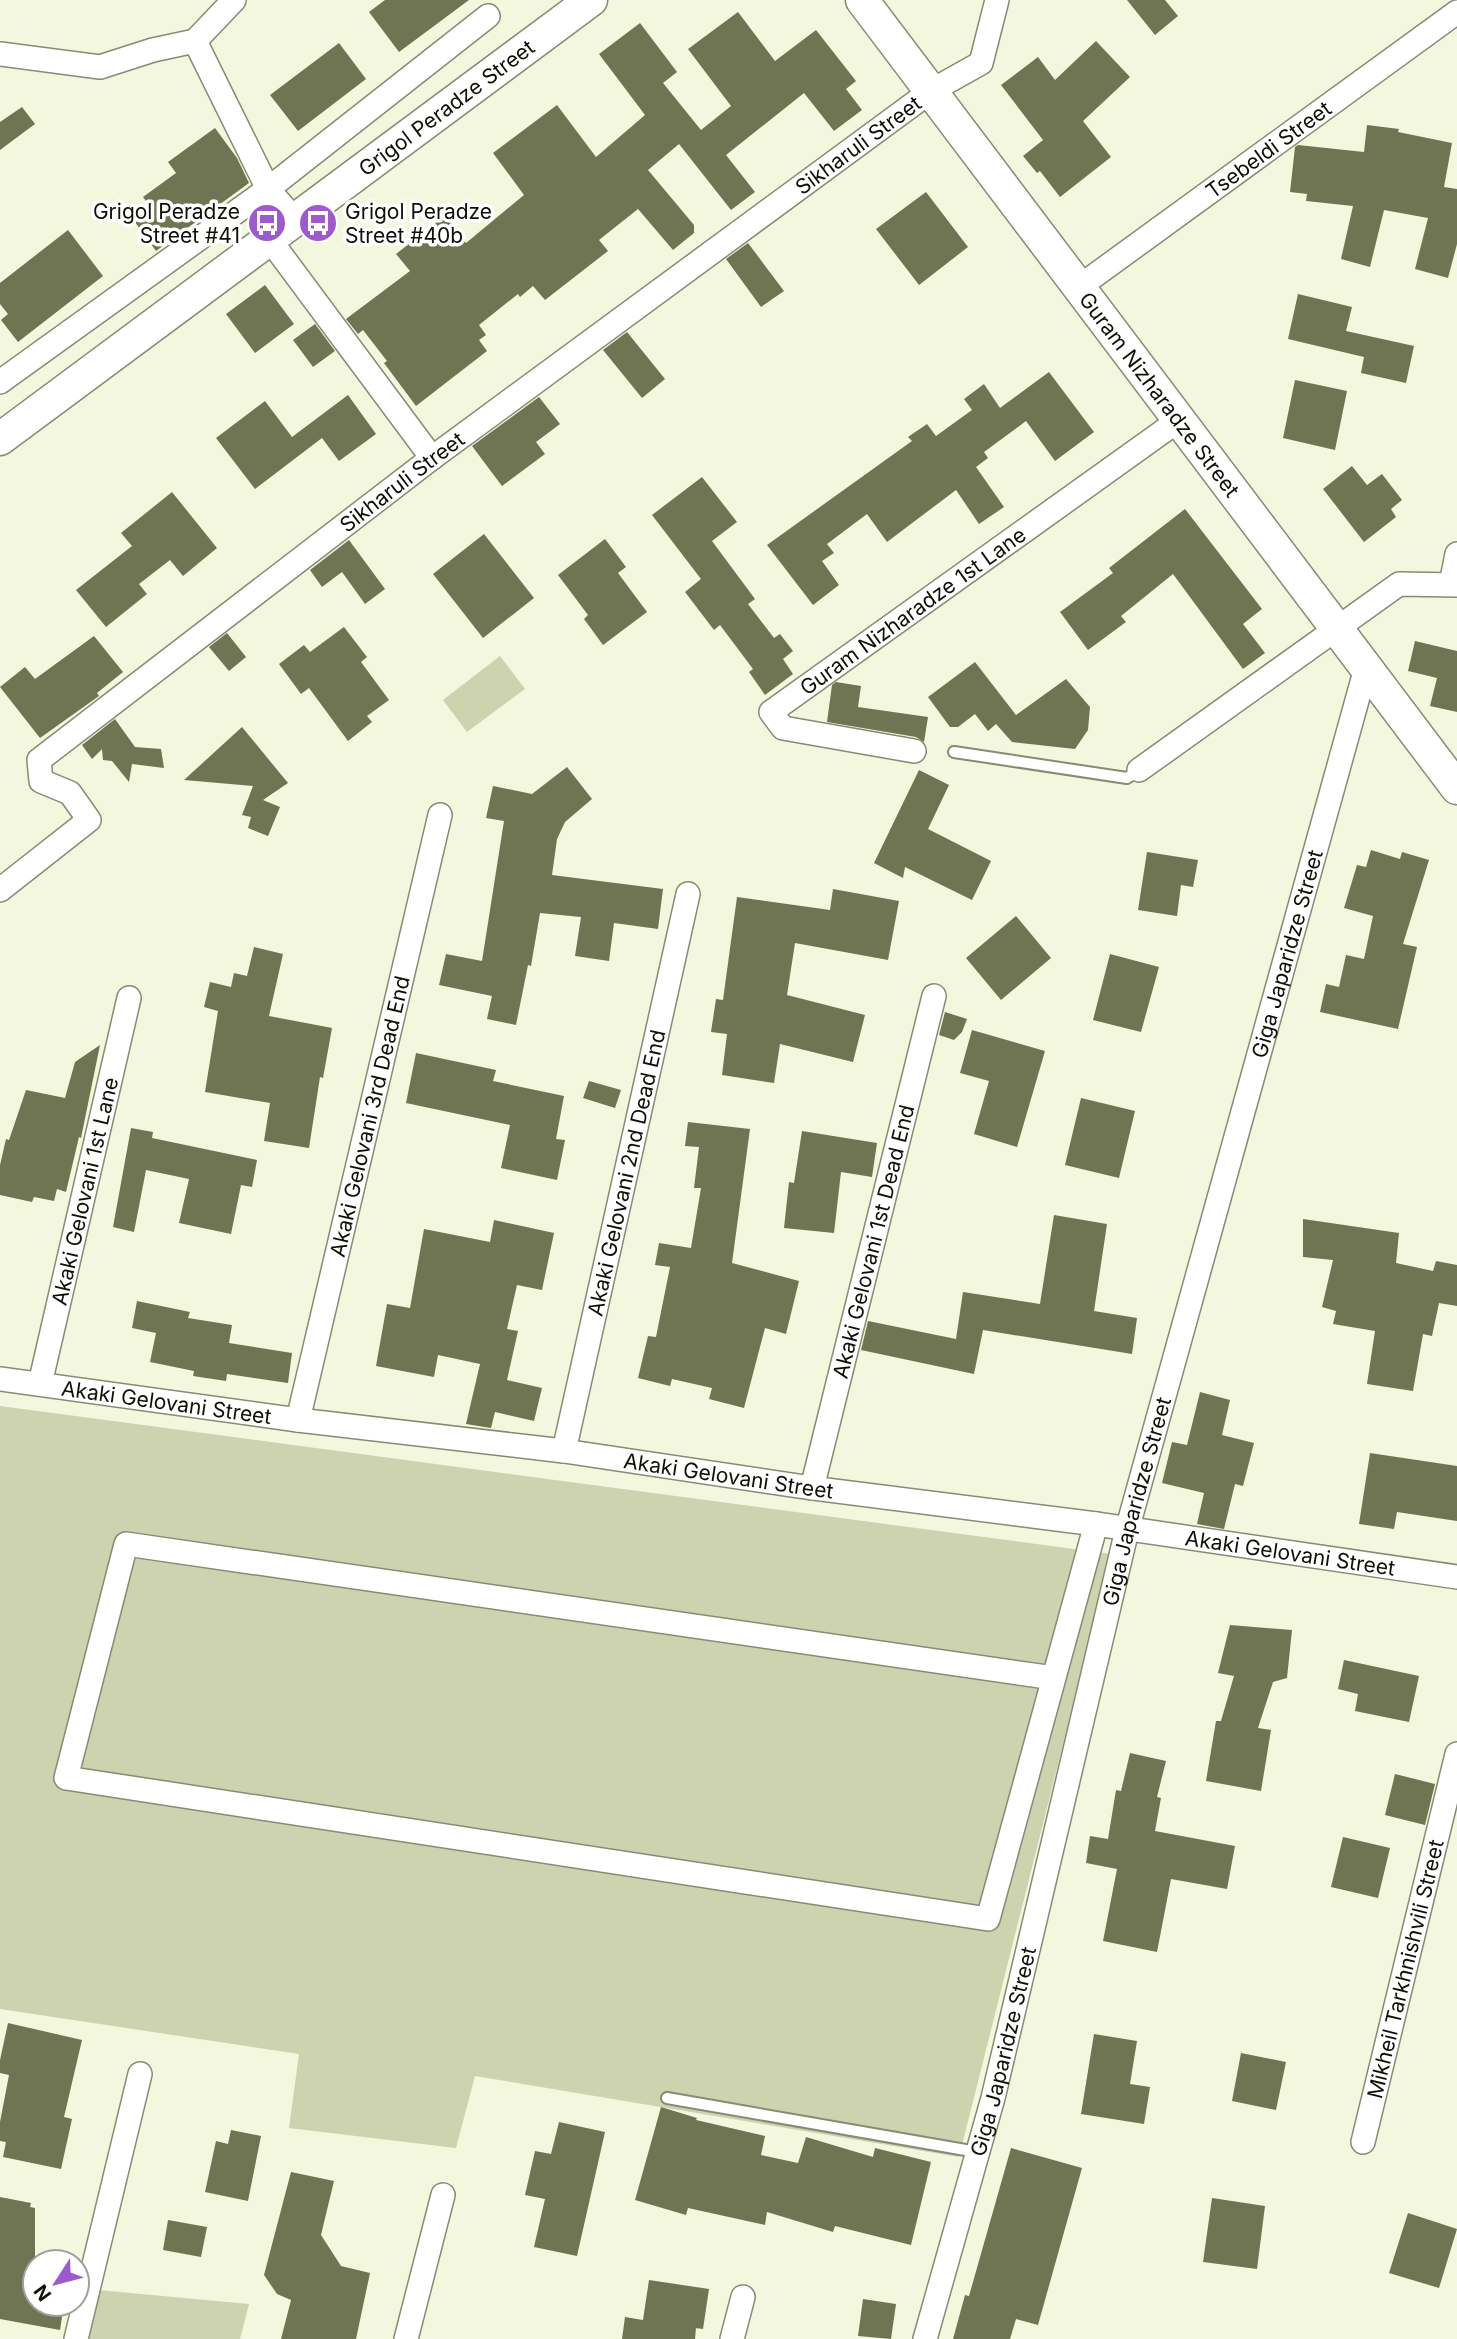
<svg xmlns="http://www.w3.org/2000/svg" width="1457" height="2339" viewBox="0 0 1457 2339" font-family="Inter,sans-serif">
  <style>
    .green { fill: #cdd3ae }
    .building { fill: #6f7452 }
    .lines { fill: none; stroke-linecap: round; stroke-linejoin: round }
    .lane-casing { stroke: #878b73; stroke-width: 14 }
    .street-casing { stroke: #878b73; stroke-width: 26 }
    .secondary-casing { stroke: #878b73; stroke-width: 35 }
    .lane { stroke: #fff; stroke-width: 10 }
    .street { stroke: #fff; stroke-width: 23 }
    .secondary { stroke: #fff; stroke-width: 32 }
    .labels { text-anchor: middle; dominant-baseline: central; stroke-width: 7; stroke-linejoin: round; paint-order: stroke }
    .street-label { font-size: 21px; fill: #0e0f07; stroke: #fff }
    .poi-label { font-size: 21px; fill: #0e0f07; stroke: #fff; text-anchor: end }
  </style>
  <rect width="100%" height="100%" fill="#f3f7dd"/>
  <path class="green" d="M500 656 525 689 467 732 443 700Z
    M0 1406 1111 1554 959 2157 475 2076 456 2148 289 2128 299 2054 0 2009Z
    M98 2290 249 2304 240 2339H86Z"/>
  <path class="building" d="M385 0H469L399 52 369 12Z
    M1127 0H1165L1178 16 1155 35Z
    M738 12 775 61 816 30 856 81 846 89 862 110 834 131 804 93 726 155 755 192 731 210 679 144 648 170 694 225V233L673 250 638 209 599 240 608 251 545 300 533 286 520 297 518 294 479 325 486 335 479 340 487 351 416 406 384 363 387 361 363 330 358 334 346 319 410 271 396 254 445 216 466 243 524 195 493 153 557 105 596 157 645 115 599 54 640 23 677 72 663 83 701 130 731 106 688 49Z
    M1096 41 1130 77 1083 121 1111 157 1060 197 1040 171 1037 173 1023 156 1043 140 1001 85 1038 57 1055 80Z
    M339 43 366 79 298 131 270 95Z
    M22 107 35 124 0 150V122Z
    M1367 125 1399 129 1398 132 1452 143 1444 187 1457 189V244L1448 278 1415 269 1428 218 1384 210 1370 267 1341 259 1353 206 1306 201 1307 194 1290 192 1295 147 1298 145 1364 152Z
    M215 128 237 158 249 183 156 251 135 222 152 209 143 197 176 173 168 162Z
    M926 192 968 247 919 285 876 229Z
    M68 230 103 276 18 342 1 320 8 314 0 304V283Z
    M748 243 784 291 761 307 726 259Z
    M265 285 294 324 255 353 226 314Z
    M1298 294 1352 307 1346 331 1414 346 1406 383 1361 373 1364 357 1288 339Z
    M315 324 335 351 313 367 293 340Z
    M627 332 665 379 642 398 603 350Z
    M1049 372 1094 432 1055 461 1026 421 984 452 988 458 976 467 1004 507 979 524 956 490 887 542 867 514 827 544 834 553 822 561 839 585 813 605 767 545 912 441 908 437 927 424 936 436 972 410 964 399 984 384 1000 408Z
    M1295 380 1347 391 1335 450 1283 438Z
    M348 395 376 434 339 461 322 438 255 489 216 438 265 401 292 437Z
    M539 397 560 424 536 442 545 454 502 486 472 446Z
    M1352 466 1367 485 1382 474 1402 500 1391 509 1396 517 1364 542 1323 489Z
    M702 477 737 522 712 541 755 599 748 604 774 638 780 634 793 651 783 659 793 674 765 695 749 672 753 669 720 625 714 630 685 592 701 579 652 515Z
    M172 492 217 548 183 576 170 560 139 584 147 594 106 627 76 590 132 546 121 533Z
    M1185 509 1262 609 1243 624 1265 653 1243 669 1173 574 1121 616 1126 622 1088 650 1060 612 1113 573 1109 568Z
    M484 534 534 598 483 638 433 574Z
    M605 539 626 567 618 573 647 612 603 645 584 619 588 615 558 575Z
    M349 540 385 589 365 604 342 572 322 587 310 570Z
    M344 627 367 657 361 662 389 700 367 716 372 722 348 741 309 688 301 694 279 664 304 645 310 652Z
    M227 633 246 657 229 671 209 647Z
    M94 636 123 672 97 693 99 696 40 738 0 687 25 667 35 679Z
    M1415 641 1457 651V712L1430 706 1437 678 1408 671Z
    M975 662 1016 715 1066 679 1090 707 1088 730 1075 749 1012 742 996 724 988 731 975 714 958 727H950L928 697Z
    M836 682 861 686 858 707 928 717 924 742 916 737 827 722 832 685Z
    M115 719 135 747 161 749 164 768 132 764 129 782 112 761 103 760 102 749 92 759 82 745Z
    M242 727 288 783 263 800 280 807 268 836 248 828 251 817 242 815 253 786 184 780Z
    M567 767 592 799 565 822 557 839 552 875 663 889 658 929 614 923 609 961 575 956 581 917 540 913 531 966 528 965 516 1025 487 1019 492 996 439 985 446 954 482 961 504 821 486 818 493 786 532 794Z
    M919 770 949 785 928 829 991 861 972 900 905 867 903 878 874 863Z
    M1371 850 1400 859 1402 852 1429 860 1403 944 1417 947 1398 1029 1320 1012 1326 984 1339 987 1346 955 1364 959 1373 916 1344 908 1357 865 1366 867Z
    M1147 852 1198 860 1193 887 1181 885 1177 916 1138 910Z
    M833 889 899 901 888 960 795 943 787 995 865 1015 853 1062 780 1044 774 1083 722 1075 727 1034 711 1032 716 999 723 1000 737 897 830 910Z
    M1016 916 1051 958 1001 1000 966 958Z
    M254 947 283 954 269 1016 332 1028 323 1078 320 1077 309 1148 264 1141 270 1103 205 1092 218 1011 204 1007 210 982 231 987 234 973 247 976Z
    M1110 954 1159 967 1141 1032 1093 1020Z
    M945 1012 967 1019 962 1032 954 1040 939 1035Z
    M972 1030 1045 1051 1017 1147 974 1134 989 1081 960 1073Z
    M100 1045 81 1138 79 1137 66 1192 57 1189 54 1201 34 1197 32 1202 0 1195V1165L6 1139 9 1140 26 1090 65 1098 75 1062Z
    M416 1053 496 1070 493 1081 564 1096 556 1139 565 1140 557 1180 501 1168 510 1125 406 1103Z
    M589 1081 621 1090 615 1108 583 1098Z
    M1081 1098 1135 1111 1119 1178 1065 1165Z
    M688 1122 750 1129 732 1263 799 1281 786 1334 765 1328 744 1408 709 1399 712 1388 672 1379 670 1386 638 1378 648 1336 656 1337 670 1267 655 1265 659 1243 691 1248 701 1188H694L699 1147 685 1146Z
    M131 1128 153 1132 152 1138 257 1160 252 1187 241 1185 231 1234 179 1223 189 1179 146 1170 134 1232 113 1227Z
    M802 1131 877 1143 872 1177 841 1172 834 1233 784 1228 789 1182 794 1183Z
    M1054 1215 1107 1224 1094 1311 1137 1318 1132 1354 983 1330 974 1374 861 1350 868 1321 956 1339 963 1292 1040 1304Z
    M1303 1219 1399 1233 1396 1263 1433 1271 1436 1261 1457 1265V1306L1439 1303 1432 1336 1423 1334 1413 1391 1367 1384 1375 1331 1333 1324 1336 1311 1322 1307 1333 1260 1303 1257Z
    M494 1220 554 1233 542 1290 517 1285 507 1329 518 1331 507 1380 542 1388 534 1421 495 1412 491 1428 466 1424 480 1364 438 1355 434 1377 376 1366 387 1304 410 1308 424 1229 490 1242Z
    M137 1301 190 1312 188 1318 232 1325 229 1343 292 1353 288 1383 227 1374 226 1381 193 1376 194 1371 150 1362 156 1333 132 1328Z
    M1200 1392 1230 1400 1222 1435 1254 1443 1243 1486 1235 1484 1224 1529 1197 1524 1204 1493 1162 1483 1172 1442 1187 1445Z
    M1370 1453 1457 1466V1521L1397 1512 1394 1529 1359 1524Z
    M1230 1625 1292 1630 1287 1678 1273 1682 1258 1728 1271 1730 1261 1791 1206 1781 1216 1721H1221L1234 1676 1218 1673Z
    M1344 1660 1419 1676 1409 1722 1355 1711 1358 1694 1338 1689Z
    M1130 1753 1166 1761 1157 1797 1161 1798 1155 1831 1235 1846 1227 1889 1171 1879 1157 1952 1103 1941 1117 1869 1086 1863 1090 1836 1108 1839 1116 1790 1121 1791Z
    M1395 1774 1435 1784 1425 1825 1385 1815Z
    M1343 1837 1390 1848 1378 1898 1331 1887Z
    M8 2023 82 2040 64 2117 72 2119 61 2169 3 2157 6 2142 0 2141V2122L9 2075 0 2073V2060Z
    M1094 2034 1137 2041 1130 2084 1150 2087 1144 2124 1081 2114Z
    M1241 2053 1286 2062 1276 2110 1232 2101Z
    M661 2107 697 2118 696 2120 765 2136 761 2155 798 2163 806 2137 873 2157 875 2148 931 2162 911 2245 835 2226 833 2232 767 2212 765 2225 688 2208 686 2215 635 2200Z
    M559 2122 605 2132 577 2256 534 2247 545 2199 525 2195 535 2151 551 2154Z
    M231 2130 261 2136 248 2201 205 2192 216 2141 228 2144Z
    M1011 2148 1082 2168 1038 2325 1016 2319 1010 2339H953L965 2295 969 2296Z
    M291 2172 334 2181 321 2235 341 2266 370 2273 356 2339H281L291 2300 277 2294 264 2275Z
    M0 2197 31 2203 30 2207 35 2208V2304H64L60 2330 0 2319Z
    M1212 2198 1265 2206 1257 2269 1203 2262Z
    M1408 2213 1457 2229 1439 2288 1389 2273Z
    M168 2220 207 2227 201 2257 163 2250Z
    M649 2280 709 2289 703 2329 680 2326 696 2328 695 2339H622L625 2317 643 2320Z
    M863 2299 896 2304 891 2339 858 2336Z"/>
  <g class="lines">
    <defs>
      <path id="lane" d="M954 752 1127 778 1139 770
        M667 2098 977 2152"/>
      <g id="street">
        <path d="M234 0 195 41 268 189 295 220"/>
        <path d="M0 54 100 67 153 50 195 41"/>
        <path d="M270 240 432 458"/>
        <path id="s1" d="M1079 287 1457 12"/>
        <path d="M0 382 268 189 488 16"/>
        <path d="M1451 584 1457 554"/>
        <path id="s2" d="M914 751 783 728 771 712 1179 420"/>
        <path d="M1139 770 1399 584 1457 585"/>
        <path id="s3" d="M0 890 89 820 70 793 41 781 39 760 432 458 931 91 981 63 997 0"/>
        <path id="s4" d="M0 1379 298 1420 564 1451 812 1488 1096 1524 1457 1577"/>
        <path id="s5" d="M40 1384 129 998"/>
        <path id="s6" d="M298 1420 440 815"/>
        <path id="s7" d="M564 1451 688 894"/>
        <path id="s8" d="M812 1488 934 996"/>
        <path d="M1054 1678 126 1544 66 1778 988 1919 1096 1524"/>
        <path id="s9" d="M1363 2142 1457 1754"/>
        <path d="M76 2339 140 2074"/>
        <path d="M406 2339 443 2195"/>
        <path d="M732 2339 743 2297"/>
        <path id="s10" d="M925 2339 993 2098 1127 1530 1366 668"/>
      </g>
      <g id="secondary">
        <path id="s11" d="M862 0 1457 788"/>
        <path id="s12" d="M0 439 591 0"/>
      </g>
    </defs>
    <use href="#lane" class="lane-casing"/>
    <use href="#street" class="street-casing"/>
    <use href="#secondary" class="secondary-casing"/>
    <use href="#lane" class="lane"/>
    <use href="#street" class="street"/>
    <use href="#secondary" class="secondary"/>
  </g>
  <defs>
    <symbol id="bus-disc" viewBox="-11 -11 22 22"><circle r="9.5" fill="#9e59ce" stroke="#fff"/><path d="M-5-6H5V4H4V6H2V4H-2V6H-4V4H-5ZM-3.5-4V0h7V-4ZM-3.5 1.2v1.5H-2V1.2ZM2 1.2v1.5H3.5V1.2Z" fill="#fff"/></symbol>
  </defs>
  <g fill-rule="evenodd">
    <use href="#bus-disc" x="245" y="201" width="44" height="44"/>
    <use href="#bus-disc" x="296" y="201" width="44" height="44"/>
  </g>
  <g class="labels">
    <g class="street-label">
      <text stroke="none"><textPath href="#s12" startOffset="556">Grigol Peradze Street</textPath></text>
      <text stroke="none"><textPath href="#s3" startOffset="1223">Sikharuli Street</textPath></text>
      <text stroke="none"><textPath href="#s1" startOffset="234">Tsebeldi Street</textPath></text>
      <text stroke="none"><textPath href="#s11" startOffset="494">Guram Nizharadze Street</textPath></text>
      <text stroke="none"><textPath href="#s3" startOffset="656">Sikharuli Street</textPath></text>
      <text stroke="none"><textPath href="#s2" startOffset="327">Guram Nizharadze 1st Lane</textPath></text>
      <text stroke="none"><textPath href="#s10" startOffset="1432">Giga Japaridze Street</textPath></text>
      <text stroke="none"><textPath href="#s6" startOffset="312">Akaki Gelovani 3rd Dead End</textPath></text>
      <text stroke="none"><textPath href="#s7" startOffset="285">Akaki Gelovani 2nd Dead End</textPath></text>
      <text stroke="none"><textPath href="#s5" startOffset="198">Akaki Gelovani 1st Lane</textPath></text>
      <text stroke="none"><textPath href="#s8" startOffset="254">Akaki Gelovani 1st Dead End</textPath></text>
      <text stroke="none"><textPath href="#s4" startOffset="168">Akaki Gelovani Street</textPath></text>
      <text stroke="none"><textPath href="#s4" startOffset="735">Akaki Gelovani Street</textPath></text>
      <text stroke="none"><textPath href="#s10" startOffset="864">Giga Japaridze Street</textPath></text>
      <text stroke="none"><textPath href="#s4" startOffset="1302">Akaki Gelovani Street</textPath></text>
      <text stroke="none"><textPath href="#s9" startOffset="178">Mikheil Tarkhnishvili Street</textPath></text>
      <text stroke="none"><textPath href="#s10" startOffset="298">Giga Japaridze Street</textPath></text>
    </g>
    <g class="poi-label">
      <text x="240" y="211">Grigol Peradze<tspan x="240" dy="24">Street #41</tspan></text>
      <text x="345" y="211" text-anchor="start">Grigol Peradze<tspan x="345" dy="24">Street #40b</tspan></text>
    </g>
  </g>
  <g transform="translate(56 2283) rotate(234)"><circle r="33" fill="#ffffff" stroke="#9f9f9c" stroke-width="2"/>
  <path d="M0-5L12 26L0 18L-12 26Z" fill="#9e59ce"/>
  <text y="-10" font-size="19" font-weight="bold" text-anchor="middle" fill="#0e0f07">N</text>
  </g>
</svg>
